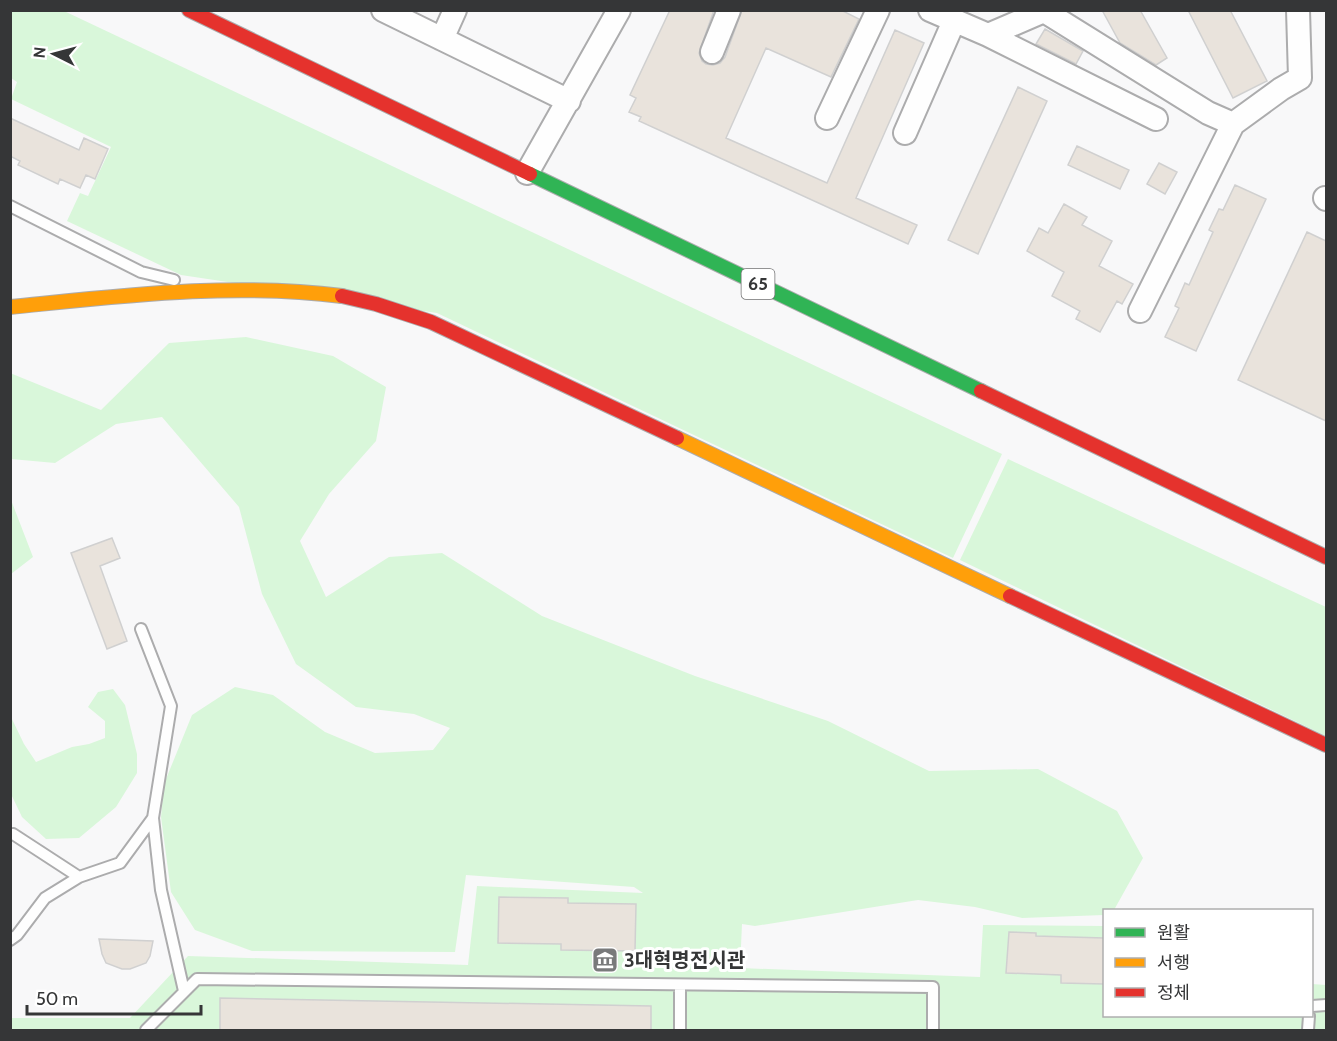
<svg xmlns="http://www.w3.org/2000/svg" width="1337" height="1041" viewBox="0 0 1337 1041" font-family="Cabin,'Noto Sans KR',sans-serif">
  <style>
    .green { fill: #d9f7da }
    .building { fill: #e9e3dc; stroke: #d0d0d0; stroke-width: 1.5 }
    .lines { fill: none; stroke-linecap: round; stroke-linejoin: round }
    .lane-casing { stroke: #acacad; stroke-width: 14 }
    .street-casing { stroke: #acacad; stroke-width: 26 }
    .fast-casing { stroke: #acacad; stroke-width: 16 }
    .slow-casing { stroke: #acacad; stroke-width: 16 }
    .jam-casing { stroke: #acacad; stroke-width: 16 }
    .lane { stroke: #fefefe; stroke-width: 10 }
    .street { stroke: #fefefe; stroke-width: 22 }
    .fast { stroke: #30b455; stroke-width: 14 }
    .slow { stroke: #ff9f0a; stroke-width: 14 }
    .jam { stroke: #e5322d; stroke-width: 14 }
    .labels { text-anchor: middle; dominant-baseline: central; stroke-width: 6; stroke-linejoin: round; paint-order: stroke }
    .shield { fill: #fff; stroke: #727273; stroke-width: 1.5 }
    .shield-label { font-size: 18px; font-weight: bold; fill: #353637 }
    .poi-label { font-size: 20px; font-weight: bold; fill: #353637; stroke: #fff; text-anchor: start }
  </style>
  <rect width="100%" height="100%" fill="#f8f8f9"/>
  <path class="green" d="M11 11H64L1002 454 953 558 437 313 181 275 67 221 80 193 88 196 111 147 11 99 17 82 11 78Z
    M246 337 333 356 386 387 376 441 329 494 300 541 326 597 389 557 442 553 542 616 695 676 828 721 929 771 1038 769 1117 811 1143 858 1114 910H1104V915L1022 918 975 907 918 900 755 926 742 924 740 968 980 977 983 925 1104 926V1016H1312V984L1326 985V1030H11V1018H130L188 956 468 965 477 886 643 893 634 887 466 875 455 952 252 951 195 930 171 892 161 817 164 784 192 715 235 687 273 695 325 732 375 753 433 750 450 728 414 714 356 707 296 664 262 594 239 507 162 417 116 424 55 463 11 459 10 373 101 410 169 343Z
    M1008 459 1326 607V736L960 560Z
    M11 500 33 557 11 574H10Z
    M113 689 125 705 137 754V773L116 807 79 838 46 839 22 817 11 794V717L24 744 36 762 72 747 89 744 105 738V721L88 707 98 692Z"/>
  <path class="building" d="M670 10H714L699 53 702 61 706 64 713 65 720 63 725 57 742 10H841L859 19 831 77 766 48 726 138 827 183 895 30 924 43 856 198 917 225 908 244 672 136 639 121 641 117 629 112 636 98 630 95Z
    M1102 10H1140L1167 58 1156 65 1120 43Z
    M1188 10H1230L1267 81 1233 98Z
    M1045 29 1083 51 1076 64 1036 44Z
    M1018 87 1047 101 978 254 948 240Z
    M10 118 79 150 84 138 108 149 95 179 86 175 80 188 60 179 58 184 18 165 20 161 10 156Z
    M1077 146 1129 170 1120 189 1068 165Z
    M1159 163 1177 172 1165 194 1147 184Z
    M1235 185 1266 199 1196 351 1165 337 1179 308 1175 306 1185 283 1189 285 1213 232 1209 230 1219 209 1223 210Z
    M1064 204 1087 217 1082 225 1112 241 1099 266 1133 284 1122 304 1117 301 1100 332 1076 319 1080 311 1052 296 1064 272 1027 251 1039 228 1048 233Z
    M1307 232 1326 241V421L1238 380Z
    M112 538 120 558 100 566 127 641 107 649 71 553Z
    M499 897 568 898V903L636 904 635 951 561 950V944L498 943Z
    M1009 932 1036 933V936L1104 938V984L1061 983V975L1006 973Z
    M99 939 153 941 150 956 146 963 130 969H122L106 963 102 954Z
    M220 998 651 1006V1030H220Z"/>
  <g class="lines">
    <defs>
      <path id="lane" d="M10 206 141 272 174 280
        M141 629 171 706 153 818 161 890 184 991
        M13 834 79 877
        M10 940 17 935 45 898 79 877 120 863 153 818
        M1312 1006 1326 1005
        M146 1030 197 979 933 987V1030
        M680 1030V985
        M1308 1030 1309 1016"/>
      <path id="street" d="M383 10 569 101
        M930 10 988 35 1044 11 1208 113 1233 124 1281 89 1300 78 1298 10
        M988 35 1156 119
        M442 39 455 10
        M712 52 729 10
        M827 118 878 10
        M905 133 954 21
        M527 173 619 10
        M1325 198 1326 199
        M1140 311 1233 124"/>
      <path id="fast" d="M530 174 981 391"/>
      <path id="slow" d="M10 307C121 296 231 282 342 296
        M677 438 1010 596"/>
      <path id="jam" d="M189 10 530 174
        M342 296 376 304 431 322 677 438
        M981 391 1326 557
        M1010 596 1326 745"/>
    </defs>
    <use href="#lane" class="lane-casing"/>
    <use href="#street" class="street-casing"/>
    <use href="#fast" class="fast-casing"/>
    <use href="#slow" class="slow-casing"/>
    <use href="#jam" class="jam-casing"/>
    <use href="#lane" class="lane"/>
    <use href="#street" class="street"/>
    <use href="#fast" class="fast"/>
    <use href="#slow" class="slow"/>
    <use href="#jam" class="jam"/>
  </g>
  <defs>
    <symbol id="museum-square" viewBox="-11 -11 22 22"><rect x="-9" y="-9" width="18" height="18" rx="4" fill="#797a7b" stroke="#fff"/><path d="M0-6L6-3V-2H-6V-3ZM-5-1h2V3h-2ZM-1-1h2V3h-2ZM3-1h2V3H3ZM-6 4H6V6H-6Z" fill="#fff"/></symbol>
  </defs>
  <g fill-rule="evenodd">
    <use href="#museum-square" x="590" y="945" width="30" height="30"/>
  </g>
  <g class="labels">
    <rect class="shield" x="741.5" y="269" width="33" height="30" rx="4.5"/>
    <g class="shield-label">
      <text x="758" y="284">65</text>
    </g>
    <g class="poi-label">
      <text x="624" y="960">3대혁명전시관</text>
    </g>
  </g>
  <rect width="1337" height="1041" fill="none" stroke="#353637" stroke-width="24"/>
  <rect x="1103" y="909" width="210" height="108" fill="#ffffff" stroke="#aeafaf" stroke-width="1.5"/>
  <rect x="1115" y="928" width="30" height="9" fill="#30b455" stroke="#aeafaf" stroke-width="1.5"/>
  <text x="1157" y="939" font-size="18" fill="#353637">원활</text>
  <rect x="1115" y="958" width="30" height="9" fill="#ff9f0a" stroke="#aeafaf" stroke-width="1.5"/>
  <text x="1157" y="969" font-size="18" fill="#353637">서행</text>
  <rect x="1115" y="988" width="30" height="9" fill="#e5322d" stroke="#aeafaf" stroke-width="1.5"/>
  <text x="1157" y="999" font-size="18" fill="#353637">정체</text>
  <g transform="translate(54 54) rotate(276)" stroke="#ffffff" stroke-width="4.5" paint-order="stroke">
  <path d="M0-4.5L10 22L0 15L-10 22Z" fill="#353637"/>
  <text y="-9" font-size="16" font-weight="bold" text-anchor="middle" fill="#353637">N</text>
  </g>
  <path d="M27 1005v9h174v-9" fill="none" stroke="#353637" stroke-width="3"/>
  <text x="36" y="1005" font-size="18" fill="#353637" stroke="#ffffff" stroke-width="4.5" paint-order="stroke">50 m</text>
</svg>
